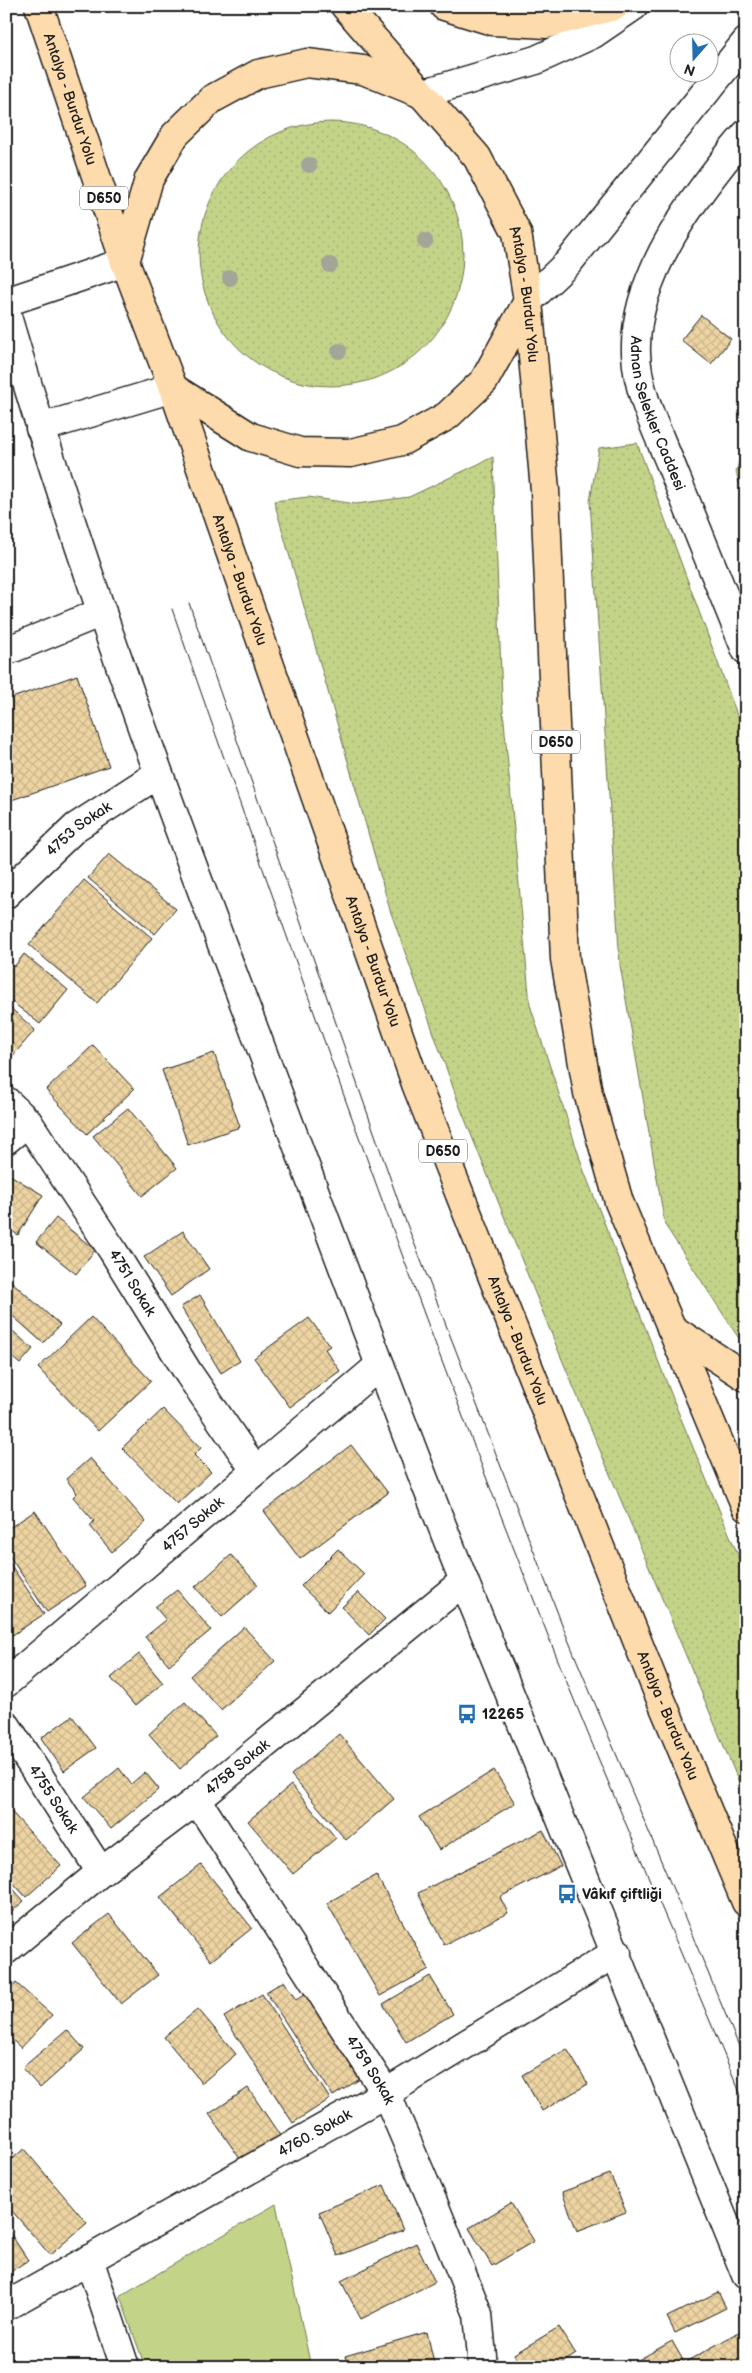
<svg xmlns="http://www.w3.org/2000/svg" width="752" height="2373" viewBox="0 0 752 2373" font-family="'Balsamiq Sans',sans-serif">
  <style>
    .grass { fill: url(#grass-dots); stroke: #707852 }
    .forest { fill: url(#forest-crowns); stroke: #707852 }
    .green { fill: #c3d489; stroke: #707852 }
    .building { fill: url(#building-cross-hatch); stroke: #1c1c1c }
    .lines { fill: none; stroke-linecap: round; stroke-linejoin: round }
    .street-casing { stroke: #1c1c1c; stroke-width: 31 }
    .secondary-casing { stroke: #1c1c1c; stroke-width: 31 }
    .highway-casing { stroke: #1c1c1c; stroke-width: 31 }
    .street { stroke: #fff; stroke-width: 28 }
    .secondary { stroke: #fff; stroke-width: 28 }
    .highway { stroke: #fedbac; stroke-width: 28 }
    .tram { stroke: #1c1c1c; stroke-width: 1 }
    .tree { fill: #a2a597 }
    .labels { text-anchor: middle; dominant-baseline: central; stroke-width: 5; stroke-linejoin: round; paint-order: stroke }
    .shield { fill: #fff; stroke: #606060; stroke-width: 1 }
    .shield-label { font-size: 14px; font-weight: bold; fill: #1c1c1c }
    .street-label { font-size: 15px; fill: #1c1c1c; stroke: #fff }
    .poi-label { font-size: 15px; font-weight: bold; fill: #1c1c1c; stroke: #fff; text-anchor: start }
  </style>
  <defs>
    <pattern id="grass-dots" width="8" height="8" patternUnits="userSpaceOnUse" patternTransform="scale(1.25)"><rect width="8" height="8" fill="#c3d489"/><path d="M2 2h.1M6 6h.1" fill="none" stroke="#a7b576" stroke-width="1.8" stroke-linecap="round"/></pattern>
    <pattern id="forest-crowns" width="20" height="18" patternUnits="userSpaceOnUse" patternTransform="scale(1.25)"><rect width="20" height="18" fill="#c3d489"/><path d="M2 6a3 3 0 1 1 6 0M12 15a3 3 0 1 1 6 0" fill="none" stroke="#a7b576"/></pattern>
    <pattern id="building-cross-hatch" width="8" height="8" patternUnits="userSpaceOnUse" patternTransform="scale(1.25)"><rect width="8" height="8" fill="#edd4a2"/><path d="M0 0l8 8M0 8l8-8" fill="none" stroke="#cbb58b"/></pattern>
  </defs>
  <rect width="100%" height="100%" fill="#fff"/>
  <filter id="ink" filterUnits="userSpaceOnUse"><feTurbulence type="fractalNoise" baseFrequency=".02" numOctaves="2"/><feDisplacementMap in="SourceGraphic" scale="10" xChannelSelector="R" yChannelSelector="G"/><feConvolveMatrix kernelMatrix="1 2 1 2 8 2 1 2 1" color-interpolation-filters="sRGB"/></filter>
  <g filter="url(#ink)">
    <path class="grass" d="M199 254a132 132 0 1 1 264 0a132 132 0 1 1-264 0Z
      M637 443 746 739V1341L738 1337 665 1225 620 965 590 501 599 448Z
      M493 457 502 699 530 1005 584 1171 679 1414 746 1574V1799L558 1350 460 1107 390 910 274 501 308 497 356 504 409 497Z"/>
    <path class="forest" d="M746 437V506L736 472Z"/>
    <path class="green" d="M276 2204 311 2367H145L120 2296Z"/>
    <path class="building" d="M701 315 731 339 711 364 681 340Z
      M77 675 109 766 6 802V700Z
      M109 854 176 909 155 934 88 878Z
      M84 880 152 938 97 1003 29 945Z
      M24 954 68 990 40 1024 6 997V963L7 961 14 967Z
      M6 1004 35 1030 10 1059 6 1056Z
      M93 1045 134 1089 87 1134 46 1090Z
      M214 1053 240 1127 188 1145 162 1070Z
      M128 1108 177 1168 142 1196 93 1136Z
      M10 1175 43 1195 18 1235 6 1227V1181Z
      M56 1218 95 1250 76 1274 36 1242Z
      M183 1231 209 1269 171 1296 144 1257Z
      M11 1281 60 1325 43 1343 6 1310V1287Z
      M200 1295 240 1361 221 1373 181 1307Z
      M91 1317 151 1381 98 1431 38 1368Z
      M309 1318 330 1346 325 1349 340 1371 290 1407 254 1358Z
      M6 1325 33 1349 20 1364 6 1352Z
      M163 1409 201 1448 194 1455 211 1472 177 1504 122 1448Z
      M351 1445 388 1493 300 1559 264 1511Z
      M90 1458 146 1522 112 1552 90 1526 94 1521 73 1497 77 1493 66 1479Z
      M35 1511 86 1586 47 1612 6 1551V1530Z
      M338 1549 364 1574 328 1612 301 1586Z
      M231 1555 258 1585 222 1617 195 1587Z
      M6 1558 44 1614 11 1636 6 1630Z
      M177 1590 211 1630 169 1665 145 1637 166 1620 155 1607Z
      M358 1592 385 1619 369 1635 342 1607Z
      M244 1627 275 1661 221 1710 190 1676Z
      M139 1654 163 1683 135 1706 111 1678Z
      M185 1702 216 1736 180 1769 149 1734Z
      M72 1716 96 1748 64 1771 41 1738Z
      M339 1734 394 1799 346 1840 291 1775Z
      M119 1768 131 1784 145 1772 159 1789 111 1829 84 1797Z
      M494 1770 515 1803 439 1850 419 1817Z
      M291 1785 336 1838 293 1874 248 1821Z
      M6 1806 61 1866 26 1897 6 1875Z
      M543 1830 561 1866 500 1897 508 1913 444 1945 418 1893Z
      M201 1865 252 1928 211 1961 160 1897Z
      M376 1875 429 1969 380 1996 327 1903Z
      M6 1881 24 1901 6 1917Z
      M109 1914 158 1975 121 2004 72 1943Z
      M430 1976 453 2014 406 2042 383 2004Z
      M284 1981 296 2000 306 1993 360 2079 333 2096 266 1992Z
      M16 1983 52 2015 21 2048 6 2034V1993Z
      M262 1994 330 2099 293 2123 224 2017Z
      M198 2009 236 2054 202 2083 164 2037Z
      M67 2030 84 2049 40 2088 22 2068Z
      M567 2049 588 2084 542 2111 522 2075Z
      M248 2088 283 2140 245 2166 209 2114Z
      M24 2149 87 2223 50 2255 6 2204V2164Z
      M610 2174 626 2212 577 2231 562 2192Z
      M384 2185 403 2230 338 2256 319 2212Z
      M511 2203 534 2241 492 2266 469 2228Z
      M6 2227 28 2260 6 2275Z
      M416 2243 435 2282 361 2319 341 2281Z
      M718 2292 726 2308 675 2333 667 2317Z
      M559 2327 576 2354 556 2367H522L514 2354Z
      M741 2331 746 2340V2367H691L687 2361Z
      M427 2332 435 2367H348L345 2356Z
      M672 2341 687 2367H635L633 2363Z"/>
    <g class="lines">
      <defs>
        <g id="street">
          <path d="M421 94 536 60 593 34 634 6"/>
          <path d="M528 301 568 263 746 42"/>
          <path d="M6 313C78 559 167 800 258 1040 326 1221 392 1402 464 1581 557 1813 653 2043 746 2275"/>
          <path d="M6 651 102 612"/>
          <path id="s1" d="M6 894 76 827 158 774"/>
          <path id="s2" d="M6 1101 28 1122 113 1251 189 1374 255 1470"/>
          <path d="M6 1140 28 1122"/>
          <path id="s3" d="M6 1683 380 1365"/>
          <path id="s4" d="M6 1725 101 1872"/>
          <path id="s5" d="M197 1800 386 2093 435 2207 478 2314 483 2367"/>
          <path id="s6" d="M6 1950 101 1872 197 1800 464 1581"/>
          <path d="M89 2259 125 2367"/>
          <path id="s7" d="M6 2306 386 2093 617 1952"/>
        </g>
        <g id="secondary">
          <path id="s8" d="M746 134C698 191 633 274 636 353 637 395 660 436 675 475 699 533 722 592 746 650"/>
          <path d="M6 302 125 262"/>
          <path d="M40 428 173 388"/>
        </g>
        <g id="highway">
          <path id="s9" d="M39 6 125 262 173 388 416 1084 654 1683 746 1902"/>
          <path id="s10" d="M345 6 477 157 517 233 528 301 545 490 565 959 588 1093 619 1202 746 1507"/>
          <path d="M444 6 492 21 546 24 615 6"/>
          <path d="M125 262 149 179 175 135 212 99 258 74 307 63 363 70 417 92"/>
          <path d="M173 388 251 437 300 452 351 453 402 441 447 416 484 381 528 301"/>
          <path d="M671 1328 746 1377"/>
        </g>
      </defs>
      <use href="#street" class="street-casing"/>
      <use href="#secondary" class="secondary-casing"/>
      <use href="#highway" class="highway-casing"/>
      <use href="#street" class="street"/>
      <use href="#secondary" class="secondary"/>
      <use href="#highway" class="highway"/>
      <path class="tram" d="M189 603 401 1209 567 1637 746 2063
        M172 609C292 954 414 1299 549 1638 612 1796 681 1950 746 2107"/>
    </g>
    <g class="tree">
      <circle cx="309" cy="165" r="8"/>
      <circle cx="425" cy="241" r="8"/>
      <circle cx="330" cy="265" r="8"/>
      <circle cx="230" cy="278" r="8"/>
      <circle cx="339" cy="351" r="8"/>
    </g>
  </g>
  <defs>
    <symbol id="bus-bare" viewBox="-9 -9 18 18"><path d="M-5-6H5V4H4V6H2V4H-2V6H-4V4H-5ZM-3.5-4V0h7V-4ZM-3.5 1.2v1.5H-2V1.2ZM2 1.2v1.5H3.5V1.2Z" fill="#1f6fb2" stroke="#fff" stroke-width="2.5" paint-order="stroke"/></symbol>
  </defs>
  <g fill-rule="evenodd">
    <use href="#bus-bare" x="453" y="1700" width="28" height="28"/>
    <use href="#bus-bare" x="553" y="1880" width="28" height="28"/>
  </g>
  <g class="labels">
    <g class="shield">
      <rect x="80" y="186.5" width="48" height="23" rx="4"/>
      <rect x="532" y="730.5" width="48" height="23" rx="4"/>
      <rect x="419" y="1139.5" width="48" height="23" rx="4"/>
    </g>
    <g class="shield-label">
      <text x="104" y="198">D650</text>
      <text x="556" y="742">D650</text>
      <text x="443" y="1151">D650</text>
    </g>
    <g class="street-label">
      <text stroke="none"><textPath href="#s9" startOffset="98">Antalya - Burdur Yolu</textPath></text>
      <text stroke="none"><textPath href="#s10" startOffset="348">Antalya - Burdur Yolu</textPath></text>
      <text stroke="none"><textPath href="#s8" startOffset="314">Adnan Selekler Caddesi</textPath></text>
      <text stroke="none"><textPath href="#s9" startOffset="608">Antalya - Burdur Yolu</textPath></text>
      <text stroke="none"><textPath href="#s1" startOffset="98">4753 Sokak</textPath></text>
      <text stroke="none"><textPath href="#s9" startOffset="1012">Antalya - Burdur Yolu</textPath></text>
      <text stroke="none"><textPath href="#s2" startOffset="222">4751 Sokak</textPath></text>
      <text stroke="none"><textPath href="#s9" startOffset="1418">Antalya - Burdur Yolu</textPath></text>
      <text stroke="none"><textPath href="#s3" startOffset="245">4757 Sokak</textPath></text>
      <text stroke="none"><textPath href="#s9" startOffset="1822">Antalya - Burdur Yolu</textPath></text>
      <text stroke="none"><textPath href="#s6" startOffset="295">4758 Sokak</textPath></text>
      <text stroke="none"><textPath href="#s4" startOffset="88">4755 Sokak</textPath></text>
      <text stroke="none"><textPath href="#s5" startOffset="321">4759 Sokak</textPath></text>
      <text stroke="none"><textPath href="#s7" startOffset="354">4760. Sokak</textPath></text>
    </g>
    <g class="poi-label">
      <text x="482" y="1714">12265</text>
      <text x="582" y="1894">Vâkıf çiftliği</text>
    </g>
  </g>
  <rect width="752" height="2373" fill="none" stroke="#fff" stroke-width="25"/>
  <rect x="12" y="12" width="727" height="2348" fill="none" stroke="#1c1c1c" stroke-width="2" filter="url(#ink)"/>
  <g transform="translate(694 58) rotate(200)"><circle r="24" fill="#ffffff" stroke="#a4a4a4"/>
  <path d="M0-4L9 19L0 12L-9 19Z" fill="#1f6fb2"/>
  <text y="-8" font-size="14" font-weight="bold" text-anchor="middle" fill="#1c1c1c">N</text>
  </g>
</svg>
